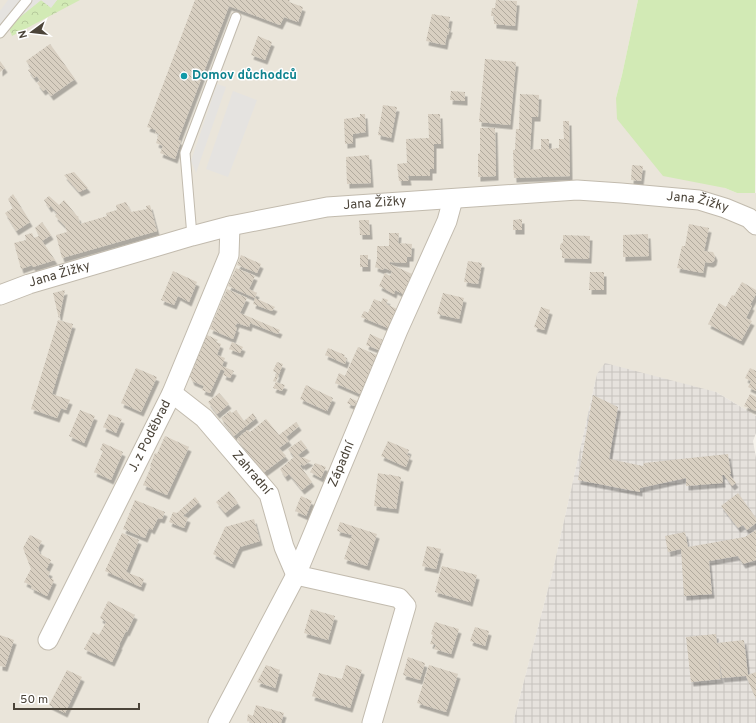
<svg xmlns="http://www.w3.org/2000/svg" width="756" height="723" viewBox="0 0 756 723" font-family="Overpass,sans-serif">
  <style>
    .residential { fill: #eae5da }
    .industrial { fill: url(#industrial-grid) }
    .green { fill: #d2eab5 }
    .park { fill: url(#park-crowns) }
    .parking { fill: #e5e3e0 }
    .building { fill: url(#building-back-hatch); filter: url(#shadow) }
    .lines { fill: none; stroke-linecap: round; stroke-linejoin: round }
    .lane-casing { stroke: #c2bbae; stroke-width: 11 }
    .street-casing { stroke: #c2bbae; stroke-width: 21 }
    .lane { stroke: #fff; stroke-width: 9 }
    .street { stroke: #fff; stroke-width: 19 }
    .culture-dot { fill: #0f9aa8; stroke: #fff; stroke-width: 1.5 }
    .labels { text-anchor: middle; dominant-baseline: central; stroke-width: 3; stroke-linejoin: round; paint-order: stroke }
    .culture-label { font-size: 13px; font-weight: bold; fill: #0d838f; stroke: #fff; text-anchor: start }
    .street-label { font-size: 13px; fill: #4b4439; stroke: #fff }
  </style>
  <defs>
    <pattern id="industrial-grid" width="8" height="8" patternUnits="userSpaceOnUse"><rect width="8" height="8" fill="#e6e2dd"/><path d="M0 4h8M4 0v8" fill="none" stroke="#c7c3be"/></pattern>
    <pattern id="park-crowns" width="20" height="18" patternUnits="userSpaceOnUse"><rect width="20" height="18" fill="#d2eab5"/><path d="M2 6a3 3 0 1 1 6 0M12 15a3 3 0 1 1 6 0" fill="none" stroke="#b6ca9c"/></pattern>
    <pattern id="building-back-hatch" width="6" height="6" patternUnits="userSpaceOnUse"><rect width="6" height="6" fill="#d8cfc1"/><path d="M-1 5l2 2M0 0l6 6M5-1l2 2" fill="none" stroke="#b1aa9e"/></pattern>
    <filter id="shadow"><feDropShadow dx="2.5" dy="4.5" stdDeviation="0" flood-color="#0004"/></filter>
  </defs>
  <rect width="100%" height="100%" fill="#f6f3ec"/>
  <path class="residential" d="M0 0H638L622 75 616 98 725 188 737 193H756V416L716 392 597 374 553 570 513 723H0Z"/>
  <path class="industrial" d="M605 363 716 392 756 416V433L753 441 756 458V723H513L553 570 597 374Z"/>
  <path class="green" d="M638 0H756L755 193H737L725 188 663 176 617 119 616 98 622 75Z"/>
  <path class="park" d="M41 0 51 7 57 0H80L12 36 10 31V25Z"/>
  <path class="parking" d="M8 0H57L51 8 41 0 0 33V11Z
    M217 84 226 87 196 173 191 161Z
    M233 91 257 100 228 177 206 169Z"/>
  <path class="building" d="M195 0H290L289 2 303 7 298 22 284 17 280 25 229 6 178 140 181 141 175 159 160 153 163 146 156 143 159 134 155 133 156 130 147 127Z
    M496 0 517 1 515 26 494 24V16H491L492 8H495Z
    M432 14 450 17 448 28H450L448 35 447 34 445 45 426 41Z
    M258 36 272 42 265 60 251 55Z
    M50 44 75 79 51 96 46 89 43 91 37 83 40 81 37 76 34 78 28 70 31 68 26 61Z
    M485 59 516 62 510 125 479 122Z
    M0 61 5 68 0 72Z
    M451 91 465 92V101L450 100Z
    M520 94 539 95 538 117H532L530 150 541 149V139H549V149L559 148V139H564L563 121H569L570 176 514 178 513 150H515L516 129H519Z
    M383 105 397 107 391 138 378 135Z
    M360 114H365L366 132 353 134V143L345 144 344 119 360 117Z
    M428 114H440L441 144H434V169H430V176H408L409 181H399L397 164 407 163 406 139 429 138Z
    M480 128H495L496 176 478 177V154L480 153Z
    M369 155 371 183 347 184 346 157Z
    M632 165 643 166 641 181 631 180Z
    M74 172 88 188 79 192 64 175Z
    M13 194 30 222 16 231 5 213 13 208 8 199Z
    M49 196 59 205 64 200 77 216H78L80 224 107 216 106 213 117 210 116 205 126 202 131 212 147 209 146 206 150 205 157 231 62 258 56 235 67 232 65 226 55 216 57 214 51 206 49 208 44 200Z
    M522 219V230H513V220Z
    M359 220H369L370 235H360Z
    M42 222 51 235 42 241 55 260 33 267 32 265 21 269 14 243 26 240 25 235 32 233 34 238 39 236 35 228Z
    M689 224 709 228 704 251 713 252 715 256 714 261 711 263 705 262 703 273 677 268 682 246H685Z
    M389 233H399L398 243 412 244 411 257H407V263L390 262V264L412 274 403 294 395 290 394 294 379 286 385 273 390 276 392 271 384 268 383 270 375 267 377 259V246H389Z
    M648 234 649 256 623 257V235Z
    M563 235 590 236 589 259 562 258V251L560 249V245L563 242Z
    M241 255 261 264 257 273 237 265Z
    M360 255H368V267H360Z
    M468 261 482 263 478 284 464 282Z
    M236 268 255 276 249 289 257 293 255 298 228 286Z
    M173 271 197 282 189 302 178 296 174 305 161 300Z
    M590 272H604V290H589Z
    M742 282 756 290V294L750 305 752 306 746 318 752 321 741 341 708 324 719 303 726 307 732 295 734 296Z
    M227 289 247 298 240 313 280 330 278 334 250 323 249 327 237 323 235 327 237 328 233 339 210 329Z
    M65 290 59 319 53 293Z
    M443 293 464 298 459 319 437 314Z
    M255 298 275 307 272 311 253 304Z
    M383 298 388 300 386 304 397 309 388 328 361 317 364 311 372 315 368 313 374 299 381 302Z
    M541 307 550 310 544 330 534 327Z
    M58 320 73 324 52 394 70 400 66 410 61 408 57 418 31 409Z
    M370 334 383 340 379 350 366 345Z
    M207 335 218 340 216 342 221 344 217 355 225 358 222 366 234 371 230 378 223 375 225 371 221 369 210 393 202 390 204 386 192 381 190 376Z
    M232 342 243 347 240 353 229 349Z
    M358 347 377 355 360 394 335 383 339 373 345 376Z
    M328 348 345 355 344 357 347 358 345 364 325 355Z
    M277 362 283 364 276 382 273 381 277 373 273 371Z
    M136 368 157 377 141 412 121 403Z
    M750 368 756 371V391L748 387 751 381 745 378Z
    M276 382 285 385 282 391 273 388Z
    M306 385 333 398 327 411 300 399Z
    M219 393 229 404 217 414 208 402Z
    M750 394 756 397V411L744 406Z
    M593 395 618 407 609 459 643 466 644 463 728 454 731 474H729L736 483 732 486 724 475H722L723 483 686 486V478L640 488V492L578 480Z
    M350 398 357 401 354 406 347 403Z
    M80 410 95 416 84 443 69 436Z
    M236 410 244 421 253 413 256 418 234 436 221 418 230 411 232 413Z
    M109 414 122 419 116 433 103 427Z
    M266 419 279 435 296 422 299 426 286 437 289 441 279 448 286 456 263 473 237 439 247 430 250 432Z
    M165 436 189 447 167 495 143 485 151 467 150 466 155 453 157 454Z
    M301 440 307 448 298 455 301 458 302 457 311 461 303 466 302 464 300 466 312 482 302 490 289 474 285 477 280 469 294 457 288 449Z
    M388 441 409 450 407 455 410 456 406 467 381 456Z
    M103 443 123 452 111 480 94 472 103 451 100 450Z
    M315 463 326 467 321 478 310 472Z
    M378 473 389 475V474L391 475 401 477 396 509 374 506Z
    M229 491 238 503 225 513 216 502Z
    M738 493 756 518V523L747 530 743 525 738 528 721 506Z
    M301 496 312 501 306 516 295 511Z
    M195 497 199 502 183 516 188 518 184 528 169 522 173 512 177 513Z
    M135 500 165 512 162 519 158 518 152 530 149 528 145 538 123 529Z
    M254 519 260 541 240 547 232 564 213 554 225 527Z
    M340 522 377 534 367 566 344 559 352 535 337 531Z
    M756 530V560L743 564 738 556 709 561 712 594 684 596 681 549 668 552 665 536 685 532 688 547 745 537Z
    M122 533 139 540 126 572 144 579 141 587 105 571Z
    M30 535 42 541 38 548 40 554 51 560 46 570 50 572 48 577 54 580 47 596 31 588 32 586 24 582 31 569 23 548Z
    M427 546 441 549 436 569 422 566Z
    M442 566 477 575 470 602 435 592Z
    M108 601 135 615 127 632 126 631 119 645H120L112 662 84 649 93 632 99 635 106 622 100 618Z
    M311 609 335 616 328 640 304 633Z
    M435 622 459 629 451 654 434 649 436 645 430 644 433 635 431 634Z
    M475 627 489 631 485 646 470 641Z
    M716 634 717 643 744 640 748 675 756 672V699L746 676 722 678 718 650 721 679 691 682 686 637Z
    M0 635 14 640 5 667 0 666Z
    M408 657 425 663 420 680 403 675Z
    M266 665 280 670 275 688 257 682Z
    M346 665 362 670 350 708 312 696 319 673 342 679Z
    M429 665 458 674 446 712 417 703Z
    M67 670 82 677 65 713 49 705Z
    M256 705 284 713 281 723H250L251 722 247 721 248 714 253 716Z"/>
  <g class="lines">
    <defs>
      <path id="lane" d="M0 33 27 0
        M192 236 185 153 236 17"/>
      <g id="street">
        <path id="s1" d="M0 295 29 284 192 236 230 226 327 207 577 190 621 193 699 200 725 208 749 218 756 225"/>
        <path id="s2" d="M172 393 204 418 269 494 284 547 296 575 399 598 406 606 372 723"/>
        <path id="s3" d="M48 640 172 393 229 255 230 226"/>
        <path id="s4" d="M218 723 296 575 398 330 447 221 453 199"/>
      </g>
    </defs>
    <use href="#lane" class="lane-casing"/>
    <use href="#street" class="street-casing"/>
    <use href="#lane" class="lane"/>
    <use href="#street" class="street"/>
  </g>
  <circle class="culture-dot" cx="184" cy="76" r="4"/>
  <g class="labels">
    <g class="culture-label">
      <text x="192" y="76">Domov důchodců</text>
    </g>
    <g class="street-label">
      <text stroke="none"><textPath href="#s1" startOffset="387">Jana Žižky</textPath></text>
      <text stroke="none"><textPath href="#s1" startOffset="711">Jana Žižky</textPath></text>
      <text stroke="none"><textPath href="#s1" startOffset="63">Jana Žižky</textPath></text>
      <text stroke="none"><textPath href="#s3" startOffset="228">J. z Poděbrad</textPath></text>
      <text stroke="none"><textPath href="#s4" startOffset="287">Západní</textPath></text>
      <text stroke="none"><textPath href="#s2" startOffset="113">Zahradní</textPath></text>
    </g>
  </g>
  <g transform="translate(32 32) rotate(255)" stroke="#ffffff" stroke-width="3" paint-order="stroke">
  <path d="M0-3L7 15L0 10L-7 15Z" fill="#4b4439"/>
  <text y="-6" font-size="11" font-weight="bold" text-anchor="middle" fill="#4b4439">N</text>
  </g>
  <path d="M14 703v6h125v-6" fill="none" stroke="#4b4439" stroke-width="2"/>
  <text x="20" y="703" font-size="12" fill="#4b4439" stroke="#ffffff" stroke-width="3" paint-order="stroke">50 m</text>
</svg>
